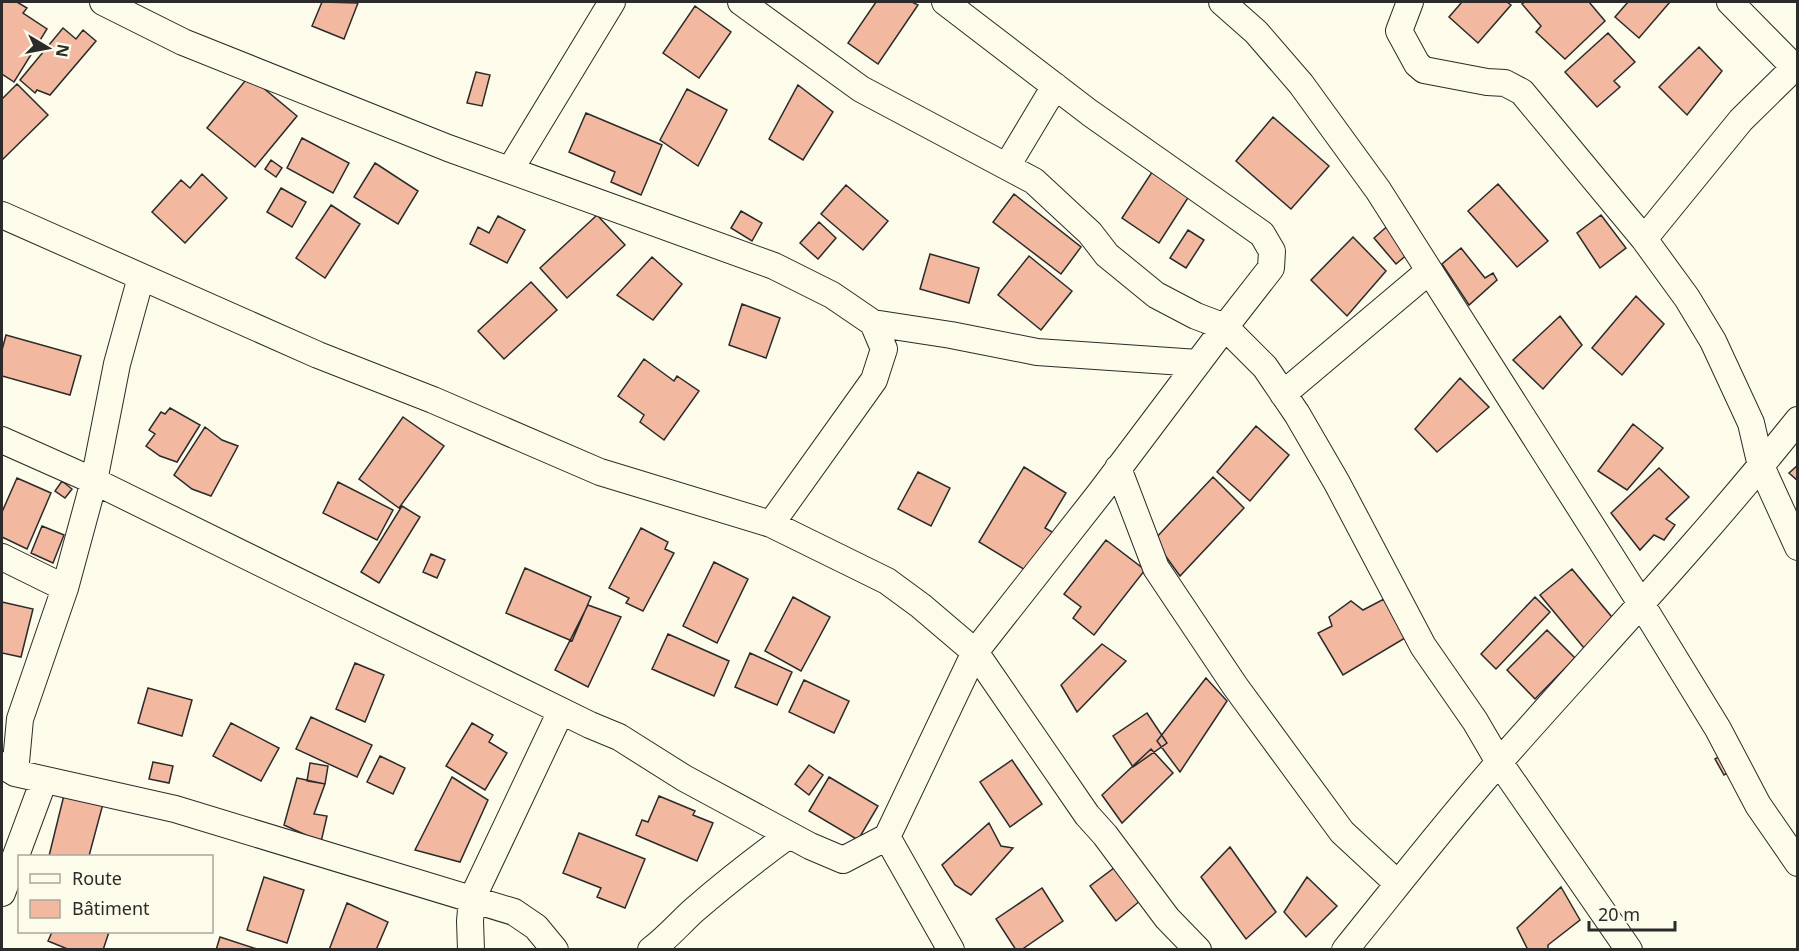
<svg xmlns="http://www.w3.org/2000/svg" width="1799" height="951" viewBox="0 0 1799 951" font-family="'Noto Sans',sans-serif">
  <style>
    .building { fill: #f2b8a0; stroke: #2b2b2b; stroke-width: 1.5 }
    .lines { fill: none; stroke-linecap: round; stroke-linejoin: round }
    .street-casing { stroke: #2b2b2b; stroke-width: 28 }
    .street { stroke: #fdfbea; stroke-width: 26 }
  </style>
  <rect width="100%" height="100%" fill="#fdfbea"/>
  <path class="building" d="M2 2H17L27 8 23 13 47 29 14 82 2 74Z
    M322 2 358 3 344 39 312 26Z
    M876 2H912L918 5 878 64 848 43Z
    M1462 2H1507L1511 5 1478 43 1449 17Z
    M1525 2H1589L1605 21 1565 59 1536 32 1541 26 1522 4Z
    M1628 2H1670L1639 38 1615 17Z
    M695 6 731 32 699 78 663 53Z
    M63 28 76 39 83 30 96 41 50 95 37 90 35 93 20 80Z
    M1608 33 1635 62 1614 81 1620 87 1597 107 1565 72Z
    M1699 47 1722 71 1687 115 1659 87Z
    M476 72 490 75 482 106 467 103Z
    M249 76 297 116 255 167 207 128Z
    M17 84 48 115 2 160V99Z
    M798 85 833 112 803 160 769 139Z
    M687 89 727 110 698 166 660 140Z
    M586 113 662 145 641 195 611 182 615 172 569 152Z
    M1273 117 1329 166 1291 209 1236 161Z
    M302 138 349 163 333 193 287 168Z
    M271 160 282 168 276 177 265 169Z
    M375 163 418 191 398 224 354 197Z
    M1156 166 1193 190 1159 243 1122 218Z
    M202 174 227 198 185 243 152 212 181 180 190 188Z
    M1498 184 1548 241 1517 267 1468 211Z
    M846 185 888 221 863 250 821 214Z
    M281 188 306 202 292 227 267 212Z
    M1014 194 1081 247 1061 274 993 222Z
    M331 205 360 224 325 278 296 258Z
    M741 211 762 223 752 241 731 228Z
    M597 215 625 245 567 298 540 268Z
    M1601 215 1626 248 1600 268 1577 233Z
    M498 216 525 230 507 263 470 244 478 227 489 233Z
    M819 222 836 238 818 259 800 243Z
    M1392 222 1415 248 1396 264 1374 238Z
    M1188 230 1204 240 1186 268 1170 258Z
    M1353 237 1386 271 1347 316 1311 280Z
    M1461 248 1485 278 1493 273 1497 280 1469 305 1442 264Z
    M930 254 979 268 969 303 920 289Z
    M1029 256 1072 291 1041 330 998 295Z
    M652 257 682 284 653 320 617 295Z
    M531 282 557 310 504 359 478 331Z
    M1636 296 1664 324 1622 375 1592 348Z
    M742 304 780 318 766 358 729 345Z
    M1560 316 1582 345 1543 389 1513 360Z
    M6 335 81 356 70 395 2 376V350Z
    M644 359 674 381 677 376 699 391 664 440 640 422 644 415 618 396Z
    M1460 378 1489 407 1437 452 1415 429Z
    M170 408 200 425 177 462 160 456 146 446 155 434 149 430 161 412 165 414Z
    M403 417 444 446 399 508 359 479Z
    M1633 424 1663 448 1627 490 1598 471Z
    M1256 426 1289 455 1250 501 1217 472Z
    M205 427 222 440 238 446 211 496 192 489 174 475Z
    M1798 465V481L1789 473Z
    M1024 467 1066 493 1045 528 1054 533 1030 573 979 542Z
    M1659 468 1689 497 1666 519 1675 525 1664 540 1654 535 1640 550 1611 513Z
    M918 472 950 488 931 526 898 509Z
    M1213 477 1244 508 1180 576 1154 540Z
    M17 478 51 493 27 549 2 537V512Z
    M62 481 72 489 65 498 55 491Z
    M338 482 393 510 377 540 323 513Z
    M402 506 420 517 379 583 361 572Z
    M42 526 64 535 53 563 31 553Z
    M641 528 668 542 665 549 674 553 643 611 626 603 629 598 609 588Z
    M1106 540 1145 570 1094 635 1073 618 1081 607 1064 594Z
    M431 554 445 560 437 578 423 572Z
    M714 562 748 579 717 643 683 626Z
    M525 568 591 597 572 641 506 613Z
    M1572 569 1616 622 1584 648 1540 595Z
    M793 597 830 617 801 671 765 651Z
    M1535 597 1550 612 1496 669 1481 654Z
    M1384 599 1405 638 1343 675 1318 633 1332 626 1329 617 1351 601 1363 610Z
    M2 602 33 609 21 657 2 653Z
    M588 605 621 617 588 687 555 670Z
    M1547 630 1575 658 1535 699 1507 670Z
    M668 634 729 661 714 696 652 669Z
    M1102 644 1126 661 1077 712 1061 685Z
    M750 653 792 672 777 705 735 687Z
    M355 663 384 675 365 722 336 709Z
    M1206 678 1227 701 1180 772 1157 741Z
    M804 680 849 701 834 733 789 712Z
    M148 688 192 700 182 736 138 723Z
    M1147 713 1167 743 1133 767 1113 736Z
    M311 717 372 745 357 777 296 749Z
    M231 723 279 748 261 781 213 756Z
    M472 723 493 735 489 742 507 753 485 790 446 766Z
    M1151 749 1173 773 1122 823 1102 795Z
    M1728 751 1738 767 1724 775 1715 759Z
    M380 756 405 768 393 794 367 782Z
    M1012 760 1042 804 1010 827 980 782Z
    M153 762 173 766 169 783 149 779Z
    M310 763 328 766 325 784 307 781Z
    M809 765 823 775 809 795 795 784Z
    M452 777 488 800 460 862 415 850Z
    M829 777 878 806 858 840 809 811Z
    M297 778 325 784 314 814 327 816 321 842 284 825Z
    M65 791 104 800 89 856H49Z
    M659 796 695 811 693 815 713 823 697 861 636 835 642 820 648 822Z
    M989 823 1001 846 1013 848 971 895 955 885 942 865Z
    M579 833 645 859 625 908 597 897 601 888 563 873Z
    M1230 847 1276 912 1246 939 1201 877Z
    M1114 868 1141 900 1116 921 1090 886Z
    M264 877 304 890 287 943 247 930Z
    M1307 877 1337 906 1306 937 1284 912Z
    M1561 887 1580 920 1548 945V950H1528L1517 928Z
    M1042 888 1063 921 1021 950H1016L996 919Z
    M347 903 388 922 376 950H329Z
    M52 932H109L103 950H70L48 941Z
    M220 937 257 949V950H216Z"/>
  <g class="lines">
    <defs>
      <path id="street" d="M103 2 183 42 448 148 774 266 832 295 873 323 951 335 1037 352 1198 363
        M741 2 861 89 1034 181 1090 233 1107 255 1156 295 1196 316 1225 327 1265 367 1297 414 1337 483 1423 646 1475 721 1499 762 1629 950
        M1222 2 1256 32 1301 84 1378 190 1642 605 1718 729 1758 805 1798 863
        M1410 2 1399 31 1417 64 1424 70 1487 82 1505 83 1522 92 1644 239 1687 298 1713 341 1751 423 1761 466 1798 547
        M1730 2 1794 67
        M1007 166 1055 86
        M510 170 612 2
        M2 215 318 355 433 400 600 472 771 524 887 581 921 606 975 652 1087 815 1105 835 1167 918 1198 950
        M1644 239 1741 120 1798 64
        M1283 394 1429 271
        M2 440 94 481 590 725 619 737 684 778 810 846 843 860 887 837 975 652 1100 493 1225 327 1271 268 1272 251 1262 234 1090 113 945 2
        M1118 468 1156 568 1235 686 1342 832 1398 884
        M771 524 874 380 884 349 873 323
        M2 557 65 588
        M2 765 15 773 175 809 514 912 536 927 555 950
        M15 773 20 719 65 588 94 481 117 364 141 277
        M887 837 951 950
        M2 893 44 780
        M471 950 470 921 472 899 561 711
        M651 950C667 938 679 924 693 911 724 884 756 859 789 835
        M1345 950C1397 886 1447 821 1501 760 1601 647 1704 538 1798 420"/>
    </defs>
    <use href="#street" class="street-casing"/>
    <use href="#street" class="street"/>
  </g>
  <rect width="1799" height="951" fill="none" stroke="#2b2b2b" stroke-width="6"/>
  <rect x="18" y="855" width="195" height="78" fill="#fdfbea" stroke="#a9a89e" stroke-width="1.5"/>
  <rect x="30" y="874" width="30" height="9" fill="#fdfbea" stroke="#a9a89e" stroke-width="1.5"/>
  <text x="72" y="885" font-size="18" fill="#2b2b2b">Route</text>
  <rect x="30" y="900" width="30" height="18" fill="#f2b8a0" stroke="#a9a89e" stroke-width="1.5"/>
  <text x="72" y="915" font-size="18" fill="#2b2b2b">Bâtiment</text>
  <g transform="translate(48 48) rotate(100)" stroke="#fdfbea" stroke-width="4.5" paint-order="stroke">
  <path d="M0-4.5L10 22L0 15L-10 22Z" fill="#2b2b2b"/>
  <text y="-9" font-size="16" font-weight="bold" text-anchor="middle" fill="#2b2b2b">N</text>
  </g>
  <path d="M1589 921v9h86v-9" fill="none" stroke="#2b2b2b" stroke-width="3"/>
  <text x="1598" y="921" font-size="18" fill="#2b2b2b" stroke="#fdfbea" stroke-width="4.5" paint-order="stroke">20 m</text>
</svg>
